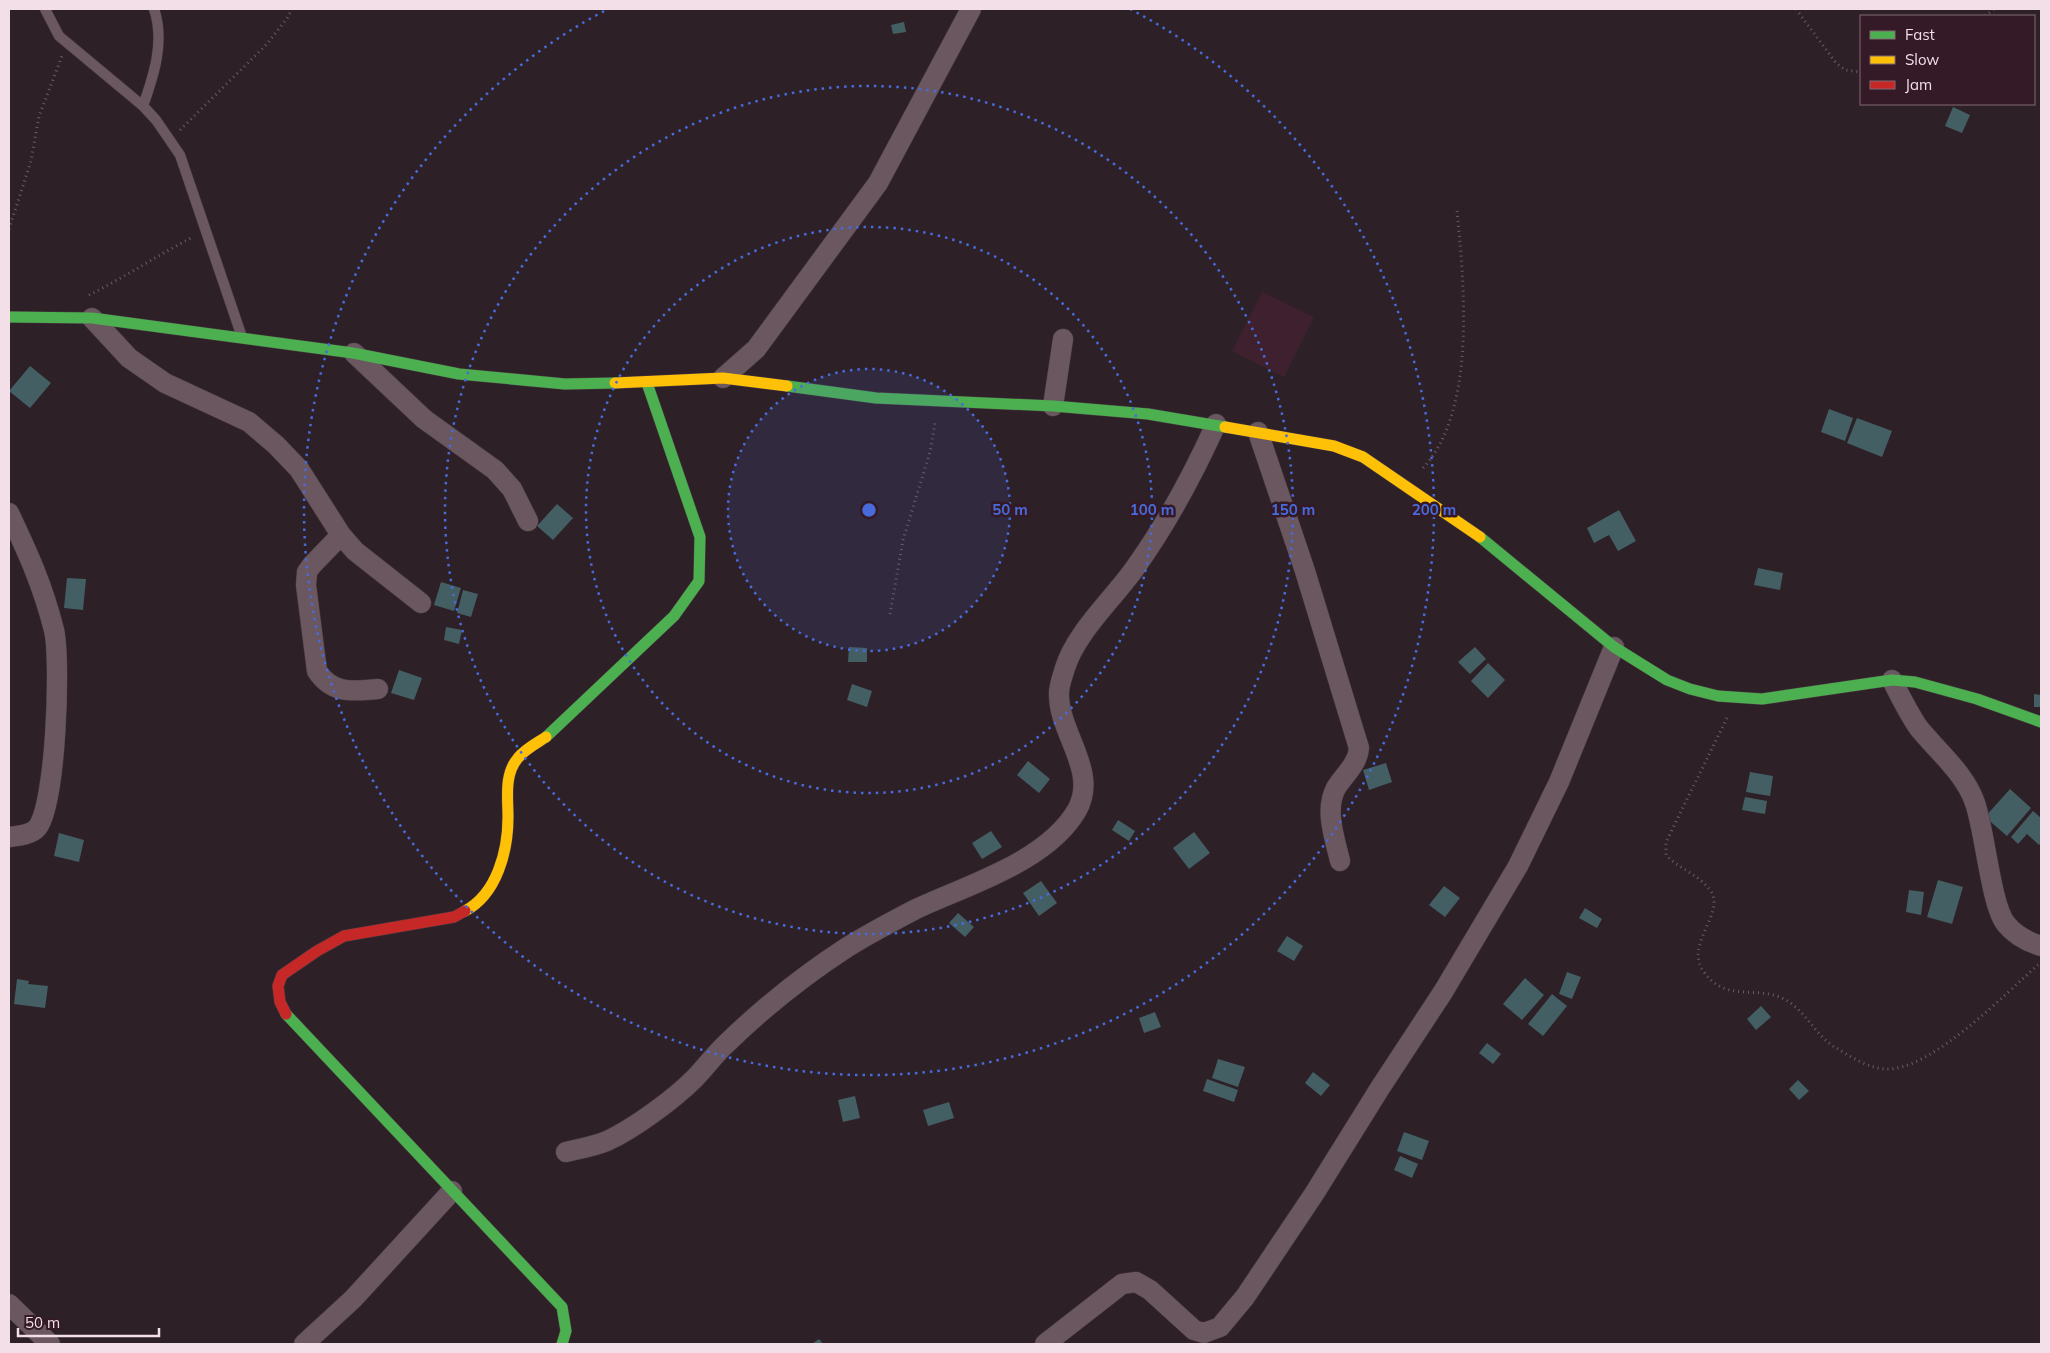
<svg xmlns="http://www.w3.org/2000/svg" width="2050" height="1353" viewBox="0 0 2050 1353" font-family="Mulish,sans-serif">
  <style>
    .built { fill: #3e202e }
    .building { fill: #435f64 }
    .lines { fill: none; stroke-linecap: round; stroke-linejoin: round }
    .lane-casing { stroke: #493c42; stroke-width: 11 }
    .street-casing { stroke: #493c42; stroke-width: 21 }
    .fast-casing { stroke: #493c42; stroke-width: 12 }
    .slow-casing { stroke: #493c42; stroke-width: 12 }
    .jam-casing { stroke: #493c42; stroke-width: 12 }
    .path { stroke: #6c5c63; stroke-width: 3; stroke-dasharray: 1 4; stroke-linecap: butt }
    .lane { stroke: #6a5760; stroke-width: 10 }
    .street { stroke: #6a5760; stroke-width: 20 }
    .fast { stroke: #4caf50; stroke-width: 11 }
    .slow { stroke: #ffc107; stroke-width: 11 }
    .jam { stroke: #c62828; stroke-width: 11 }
    .ring { fill: none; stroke: #486bdb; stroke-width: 2.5; stroke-dasharray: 2.5 5 }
    .centre { fill: #486bdb; stroke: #341a26; stroke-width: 2.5 }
    .ring-label { font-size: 15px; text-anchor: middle; font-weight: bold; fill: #486bdb; stroke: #341a26; stroke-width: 5; stroke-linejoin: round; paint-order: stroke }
  </style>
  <rect width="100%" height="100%" fill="#2e2027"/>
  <path class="built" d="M1262 292 1314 317 1284 377 1232 351Z"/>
  <path class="building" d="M904 22 906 32 893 34 891 25Z
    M1953 107 1970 115 1962 133 1945 126Z
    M30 366 51 383 30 408 9 391Z
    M1829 409 1853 418 1845 441 1821 432Z
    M1857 418 1892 431 1882 457 1847 443Z
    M557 504 573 518 553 540 537 526Z
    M1619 510 1636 541 1618 551 1609 535 1594 543 1587 528Z
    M1758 568 1783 573 1780 590 1754 585Z
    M67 578 86 579 83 610 64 608Z
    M441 582 461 588 454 611 434 605Z
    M463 590 478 594 471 617 457 613Z
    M446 627 462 630 459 644 444 640Z
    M849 647 867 648V662H848Z
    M1475 647 1486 659 1470 674 1458 662Z
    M1488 663 1505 680 1488 698 1471 681Z
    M399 670 422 678 414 700 391 693Z
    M852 684 872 691 867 707 847 700Z
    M2034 694 2041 695V707H2034Z
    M1028 761 1050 779 1039 793 1017 775Z
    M1386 763 1392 782 1369 790 1363 770Z
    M1750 772 1773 776 1770 796 1746 792Z
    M2010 789 2031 808 2007 836 1985 817Z
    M1745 797 1767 801 1765 814 1742 810Z
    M2033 811 2041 818V842L2039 845 2027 834 2018 844 2011 837Z
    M1118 820 1135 831 1129 841 1112 830Z
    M991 831 1002 847 982 859 972 843Z
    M1194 832 1210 853 1189 869 1173 848Z
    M59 833 84 840 79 862 54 856Z
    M1938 880 1963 887 1952 924 1927 917Z
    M1041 881 1057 903 1039 916 1023 893Z
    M1444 886 1460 898 1445 917 1429 905Z
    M1909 890 1924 892 1921 915 1906 912Z
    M1585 908 1602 919 1597 928 1579 918Z
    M958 913 974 927 965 937 949 923Z
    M1287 936 1303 946 1294 961 1277 951Z
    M1567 972 1581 977 1572 999 1559 994Z
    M1525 978 1544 995 1522 1020 1503 1004Z
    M17 979 29 981 28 984 48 986 45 1008 14 1004Z
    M1552 994 1567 1006 1543 1036 1528 1024Z
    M1761 1006 1771 1017 1756 1030 1747 1019Z
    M1155 1012 1161 1027 1144 1033 1139 1018Z
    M1487 1043 1501 1054 1493 1064 1479 1053Z
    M1218 1059 1245 1067 1238 1087 1212 1078Z
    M1313 1072 1330 1085 1321 1096 1305 1083Z
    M1207 1079 1238 1090 1234 1102 1203 1091Z
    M1798 1080 1809 1091 1799 1100 1789 1089Z
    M855 1096 860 1118 843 1122 838 1100Z
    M949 1102 954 1118 928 1126 923 1110Z
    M1404 1132 1429 1141 1422 1160 1397 1151Z
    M1400 1156 1418 1164 1412 1178 1394 1170Z
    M819 1339 823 1344H812Z"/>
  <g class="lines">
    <defs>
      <path id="lane" d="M45 9 59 36 143 106 156 120 180 155 242 337
        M143 106C154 75 165 41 154 9"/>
      <path id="street" d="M92 318 129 358 165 383 249 422 276 445 299 469 341 535 355 551 421 603
        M354 353 424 419 495 470 512 489 528 521
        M723 378 756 349 878 183 971 9
        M1053 406 1063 339
        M1258 432 1305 571 1359 748C1358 764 1344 775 1336 788 1324 810 1335 839 1340 861
        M9 513C28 553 43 586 54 630 61 660 56 806 37 828 31 835 17 836 9 837
        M341 535 312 565 307 572 306 585 317 671C333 695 353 691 378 689
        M1892 680C1900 696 1908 712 1918 727 1937 751 1965 773 1975 803 1985 831 1991 906 2006 924 2015 935 2028 942 2041 946
        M566 1152C579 1149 595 1146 607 1141 633 1129 673 1100 694 1079 705 1068 714 1055 726 1044 763 1008 803 976 846 948 868 934 893 921 916 909 967 885 1047 862 1077 810 1099 771 1058 733 1059 693 1059 685 1063 675 1065 668 1076 632 1114 598 1135 568 1167 523 1193 475 1216 424
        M9 1304 50 1344
        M304 1344 353 1299 452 1191
        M1045 1344 1122 1284 1136 1282 1150 1290 1194 1330 1204 1333 1220 1327 1245 1297 1314 1194 1380 1088 1443 992 1518 866 1559 782 1614 647"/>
      <path id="fast" d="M9 317 92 318 353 353 459 374 565 384 615 383
        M787 386 876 398 1053 406 1148 414 1225 427
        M1480 537 1614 647 1667 680 1690 689 1718 696 1762 699 1892 680 1915 682 1977 699 2041 722
        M546 737 674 616 699 581 700 537 647 383
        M286 1014 562 1307 566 1331 562 1344"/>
      <path id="slow" d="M615 383 723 378 787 386
        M1225 427 1334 446 1363 457 1480 537
        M465 911C497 894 508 851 508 817 508 798 504 774 518 758 525 749 537 743 546 737"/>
      <path id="jam" d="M286 1014 280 1002 278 986 282 975 317 951 344 936 454 917 465 911"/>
    </defs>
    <use href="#lane" class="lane-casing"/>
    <use href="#street" class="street-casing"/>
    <use href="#fast" class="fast-casing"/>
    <use href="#slow" class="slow-casing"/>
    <use href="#jam" class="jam-casing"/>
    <path class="path" d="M1796 9 1836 63 1845 70 1861 72
      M1985 16 1994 9
      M180 130 267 44 288 17 292 9
      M9 229 31 161 39 116 62 56
      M89 295C125 277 158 255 193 237
      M1423 468C1477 410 1464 284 1457 210
      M890 614 903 540 930 452 935 423
      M1727 718 1666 842V855C1679 869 1698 874 1710 890 1727 913 1683 944 1704 972 1726 1003 1757 985 1784 999 1805 1010 1814 1033 1833 1046 1848 1055 1867 1068 1885 1069 1930 1072 2006 993 2039 964"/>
    <use href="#lane" class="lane"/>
    <use href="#street" class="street"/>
    <use href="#fast" class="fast"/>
    <use href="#slow" class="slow"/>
    <use href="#jam" class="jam"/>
  </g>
  <circle cx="869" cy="510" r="141" fill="#486bdb" fill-opacity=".12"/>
  <g class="ring">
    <circle cx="869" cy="510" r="141"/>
    <circle cx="869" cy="510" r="283"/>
    <circle cx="869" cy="510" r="424"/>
    <path d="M1130 9A565 565 0 1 1 608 9"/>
  </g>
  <circle cx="869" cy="510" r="8" class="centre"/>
  <g class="ring-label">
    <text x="1010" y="515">50 m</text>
    <text x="1152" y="515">100 m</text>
    <text x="1293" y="515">150 m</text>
    <text x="1434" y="515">200 m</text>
  </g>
  <rect width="2050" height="1353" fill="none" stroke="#f2dfe7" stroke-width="20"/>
  <rect x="1860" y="15" width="175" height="90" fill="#341a26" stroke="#806973"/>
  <rect x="1870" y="31" width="25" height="8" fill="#4caf50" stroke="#806973"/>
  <text x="1905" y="40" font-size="15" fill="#f2dfe7">Fast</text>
  <rect x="1870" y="56" width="25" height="8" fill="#ffc107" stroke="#806973"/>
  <text x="1905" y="65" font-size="15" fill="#f2dfe7">Slow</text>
  <rect x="1870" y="81" width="25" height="8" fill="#c62828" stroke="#806973"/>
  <text x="1905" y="90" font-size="15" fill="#f2dfe7">Jam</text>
  <path d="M18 1328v8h141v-8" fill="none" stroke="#f2dfe7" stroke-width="2.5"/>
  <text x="25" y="1328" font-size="15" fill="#f2dfe7" stroke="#341a26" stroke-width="4" paint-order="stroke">50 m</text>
</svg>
